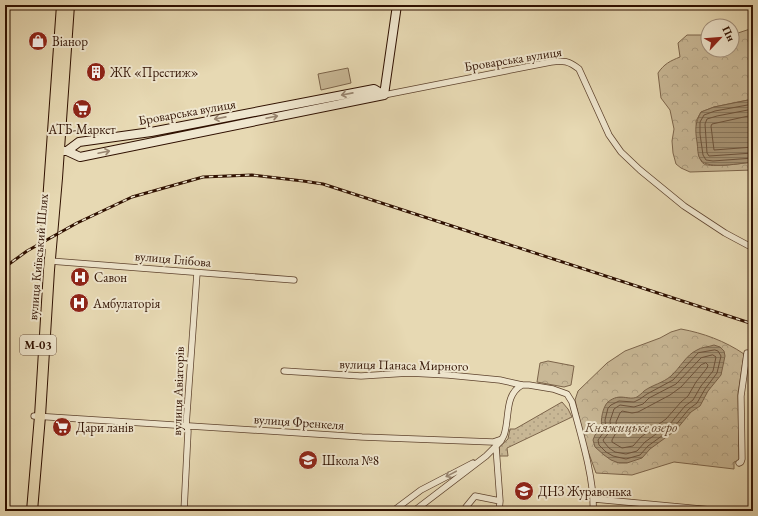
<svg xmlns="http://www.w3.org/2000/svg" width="758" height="516" viewBox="0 0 758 516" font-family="'EB Garamond',serif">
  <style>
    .grass { fill: url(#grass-dots); stroke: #7c644a }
    .forest { fill: url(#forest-crowns); stroke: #7c644a }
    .pitch { fill: #c8b795; stroke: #7c644a }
    .water { fill: url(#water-rules); stroke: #786047 }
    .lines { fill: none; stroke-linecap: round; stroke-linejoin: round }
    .shore { stroke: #6c523b; stroke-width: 1 }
    .street-casing { stroke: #5d422d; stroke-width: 7 }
    .secondary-casing { stroke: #2f1000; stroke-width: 10 }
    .highway-casing { stroke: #2f1000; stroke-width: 12 }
    .street { stroke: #efe6ce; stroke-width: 5.5 }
    .secondary { stroke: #efe6ce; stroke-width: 8 }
    .highway { stroke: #e7d9b3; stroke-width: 10 }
    .rail-casing { stroke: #2f1000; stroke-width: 3 }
    .rail { stroke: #efe6ce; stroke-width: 1.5; stroke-dasharray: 4.5; stroke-linecap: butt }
    .oneway { stroke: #998671 }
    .labels { text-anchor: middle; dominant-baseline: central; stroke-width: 4; stroke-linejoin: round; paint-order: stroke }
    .shield { fill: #efe6ce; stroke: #69503e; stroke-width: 1 }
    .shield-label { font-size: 12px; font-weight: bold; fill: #2f1000 }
    .poi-label { font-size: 13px; fill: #2f1000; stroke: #efe6ce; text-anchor: start }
    .street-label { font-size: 13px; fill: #2f1000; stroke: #efe6ce }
    .water-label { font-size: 14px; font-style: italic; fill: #5f452f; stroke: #efe6ce }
  </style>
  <defs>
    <pattern id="grass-dots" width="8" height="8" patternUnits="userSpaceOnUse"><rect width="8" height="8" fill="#c8b795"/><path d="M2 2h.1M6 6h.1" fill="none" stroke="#ac9c7f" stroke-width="1.8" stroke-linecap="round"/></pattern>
    <pattern id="forest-crowns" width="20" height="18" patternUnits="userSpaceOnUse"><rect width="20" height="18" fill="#c8b795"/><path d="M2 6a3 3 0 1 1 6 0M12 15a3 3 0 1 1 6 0" fill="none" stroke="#ac9c7f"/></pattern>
    <pattern id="water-rules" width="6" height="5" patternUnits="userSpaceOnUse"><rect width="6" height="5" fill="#a89576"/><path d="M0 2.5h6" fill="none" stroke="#89785e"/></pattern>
  </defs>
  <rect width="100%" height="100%" fill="#e7d9b3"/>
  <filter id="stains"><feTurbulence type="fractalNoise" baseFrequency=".005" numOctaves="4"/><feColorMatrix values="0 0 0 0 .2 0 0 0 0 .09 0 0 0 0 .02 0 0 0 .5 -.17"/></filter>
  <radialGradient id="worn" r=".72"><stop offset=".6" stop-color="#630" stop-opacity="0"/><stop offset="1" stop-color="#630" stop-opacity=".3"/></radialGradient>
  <path class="grass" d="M562 402 568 409 572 417 507 448 508 456H499V447L508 439 510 429H515Z"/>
  <path class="forest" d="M753 28V99L714 107 701 112 696 121 699 156C700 159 701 162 704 164 712 168 743 163 753 162V170L690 172 681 168 676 164 673 153 672 141 674 129 670 110 661 98 658 73C664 64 670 61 680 57L678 43 687 35H703L708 36V50H732V35Z
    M681 329C703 333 725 341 744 354L738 394 739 461 734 462V469L674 462 632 475 596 473 585 443 575 400 578 391 607 363 625 351 660 338 671 332Z
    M548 361 574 366 571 385 564 387 537 382 540 363Z"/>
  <path class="pitch" d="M348 68 351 83 321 90 318 74Z"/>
  <path class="water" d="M753 99V162C742 163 707 170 701 160 697 156 698 147 697 142 695 129 695 123 701 112L714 107Z
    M714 345 720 347 724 351 725 356 721 375 708 391 700 406 691 412 676 430 650 449 642 458 627 463H619L611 460 604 455 595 447 593 440 595 435 602 427C600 421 603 406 608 402 620 392 628 401 637 397 640 395 642 393 644 391 652 385 663 383 671 376 680 368 686 355 697 350 701 347 709 347 714 345Z"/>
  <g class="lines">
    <path class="shore" d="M753 104 715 111 704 115 700 122V134L703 155 706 160 713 161 753 158
      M753 109 717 116 707 119 705 124 707 153 709 156 753 153
      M753 115 712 124 711 126 714 150 753 147
      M715 350 718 351 721 356 717 373 705 389 697 403 689 409 674 427 648 446 640 455 626 459 613 456 606 452 599 445 598 440 606 429 605 420 608 408 611 405 619 401 634 402 640 399 647 394 673 380 698 353Z
      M713 355 716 357 713 371 701 386 693 400 685 406 670 424 645 442 637 451 626 454 615 452 609 448 604 442 603 440 611 430 610 421 614 409 620 405 634 407 643 404 649 398 676 384 701 358Z
      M706 363 708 365 707 368 696 382 688 396 681 402 666 419 641 437 633 446 622 448 612 442V440L617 431 616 422 620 413 622 411 632 413 638 412 670 395 681 387 701 365Z"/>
    <defs>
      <path id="street" d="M384 95 551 62C563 60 569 61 579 69L609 135 621 152 640 170 684 206 725 233 753 248
        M50 261 294 280
        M284 371 361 376 409 373 448 375 500 380 522 385H529L553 389 567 394 572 402C580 432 595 480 593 511
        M34 416 362 437 493 442 502 439 504 435C510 418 504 395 522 385
        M496 447 500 501 499 511
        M739 463 741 462 742 459 741 396 747 353 753 354
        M594 499 723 511
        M184 511 188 431 186 426 197 273
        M393 511 421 490 473 463
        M414 511 486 456 501 441
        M466 511V507L475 496 500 501"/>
      <path id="secondary" d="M384 95 397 5
        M54 151H67L80 157 384 95
        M67 151 79 142 151 132 374 89 384 95"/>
      <path id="highway" d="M45 244 62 5
        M32 511 40 416 49 270 57 178 69 5"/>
    </defs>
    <use href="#street" class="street-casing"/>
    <use href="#secondary" class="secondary-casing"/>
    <use href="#highway" class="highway-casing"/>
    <use href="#street" class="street"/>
    <use href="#secondary" class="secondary"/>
    <use href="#highway" class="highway"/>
    <defs>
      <path id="rail" d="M5 267 27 251 77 223 132 197 203 177 252 175 303 181 323 184 753 324"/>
    </defs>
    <use href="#rail" class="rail-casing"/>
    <use href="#rail" class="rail"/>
  </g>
  <defs><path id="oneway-shaft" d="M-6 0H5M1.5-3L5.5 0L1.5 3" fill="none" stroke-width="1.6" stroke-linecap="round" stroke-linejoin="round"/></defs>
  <g class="oneway">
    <use href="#oneway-shaft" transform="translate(347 94) rotate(169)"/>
    <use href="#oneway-shaft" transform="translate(272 117) rotate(-12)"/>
    <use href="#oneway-shaft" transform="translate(220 118) rotate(169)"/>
    <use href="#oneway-shaft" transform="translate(104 152) rotate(-12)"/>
    <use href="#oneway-shaft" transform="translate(451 474) rotate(152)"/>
  </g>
  <defs>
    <symbol id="shop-disc" viewBox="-11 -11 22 22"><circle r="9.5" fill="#8f2418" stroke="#efe6ce"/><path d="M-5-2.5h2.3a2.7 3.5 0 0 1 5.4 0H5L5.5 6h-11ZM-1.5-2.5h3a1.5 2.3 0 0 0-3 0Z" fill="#fff"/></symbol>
    <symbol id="building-disc" viewBox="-11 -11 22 22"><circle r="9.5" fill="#8f2418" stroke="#efe6ce"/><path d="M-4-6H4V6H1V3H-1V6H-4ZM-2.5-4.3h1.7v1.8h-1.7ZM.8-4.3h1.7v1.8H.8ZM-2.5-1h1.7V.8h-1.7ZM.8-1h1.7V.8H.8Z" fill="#fff"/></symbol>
    <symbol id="supermarket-disc" viewBox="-11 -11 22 22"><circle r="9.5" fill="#8f2418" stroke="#efe6ce"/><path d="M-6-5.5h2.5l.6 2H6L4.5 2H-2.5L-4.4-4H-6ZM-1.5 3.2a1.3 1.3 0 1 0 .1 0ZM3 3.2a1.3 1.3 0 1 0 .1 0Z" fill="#fff"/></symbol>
    <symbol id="hospital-disc" viewBox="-11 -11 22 22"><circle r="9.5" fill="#8f2418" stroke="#efe6ce"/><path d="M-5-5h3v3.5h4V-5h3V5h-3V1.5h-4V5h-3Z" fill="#fff"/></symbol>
    <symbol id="school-disc" viewBox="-11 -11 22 22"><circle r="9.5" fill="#8f2418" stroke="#efe6ce"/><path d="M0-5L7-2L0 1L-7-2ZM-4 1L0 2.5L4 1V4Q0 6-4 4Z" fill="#fff"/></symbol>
  </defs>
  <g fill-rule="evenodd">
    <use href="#shop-disc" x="27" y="30" width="22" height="22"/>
    <use href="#building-disc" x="85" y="61" width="22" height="22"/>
    <use href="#supermarket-disc" x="71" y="98" width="22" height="22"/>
    <use href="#hospital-disc" x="69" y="266" width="22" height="22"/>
    <use href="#hospital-disc" x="68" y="292" width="22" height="22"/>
    <use href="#supermarket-disc" x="51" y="416" width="22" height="22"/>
    <use href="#school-disc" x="297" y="449" width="22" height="22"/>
    <use href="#school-disc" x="513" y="480" width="22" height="22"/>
  </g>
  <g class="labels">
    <rect class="shield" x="20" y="335" width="36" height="20" rx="3"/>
    <g class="shield-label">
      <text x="38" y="345">М-03</text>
    </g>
    <g class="poi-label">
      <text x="52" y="41">Віанор</text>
      <text x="110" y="72">ЖК «Престиж»</text>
      <text x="82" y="129" text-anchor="middle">АТБ-Маркет</text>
      <text x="94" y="277">Савон</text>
      <text x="93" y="303">Амбулаторія</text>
      <text x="76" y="427">Дари ланів</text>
      <text x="322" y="460">Школа №8</text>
      <text x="538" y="491">ДНЗ Журавонька</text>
    </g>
    <g class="street-label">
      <text transform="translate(513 59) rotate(-9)">Броварська вулиця</text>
      <text transform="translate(187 112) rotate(-10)">Броварська вулиця</text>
      <text transform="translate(38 257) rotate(-85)">вулиця Київський Шлях</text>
      <text transform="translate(173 259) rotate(5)">вулиця Глібова</text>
      <text transform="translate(404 365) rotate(1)">вулиця Панаса Мирного</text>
      <text transform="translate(178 391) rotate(-88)">вулиця Авіаторів</text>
      <text transform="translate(299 422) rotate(4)">вулиця Френкеля</text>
    </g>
    <g class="water-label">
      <text x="631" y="427">Княжицьке озеро</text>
    </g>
  </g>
  <rect width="758" height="516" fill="none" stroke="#e7d9b3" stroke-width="20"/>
  <rect x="6" y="6" width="746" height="504" fill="none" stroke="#2f1000" stroke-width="2"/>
  <rect x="10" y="10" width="738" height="496" fill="none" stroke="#2f1000"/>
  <g transform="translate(720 38) rotate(64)"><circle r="19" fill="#efe6ce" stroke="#a2907c"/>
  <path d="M0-3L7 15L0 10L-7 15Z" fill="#8f2418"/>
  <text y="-6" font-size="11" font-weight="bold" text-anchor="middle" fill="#2f1000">Пн</text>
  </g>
  <rect width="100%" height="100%" filter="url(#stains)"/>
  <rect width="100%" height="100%" fill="url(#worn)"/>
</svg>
